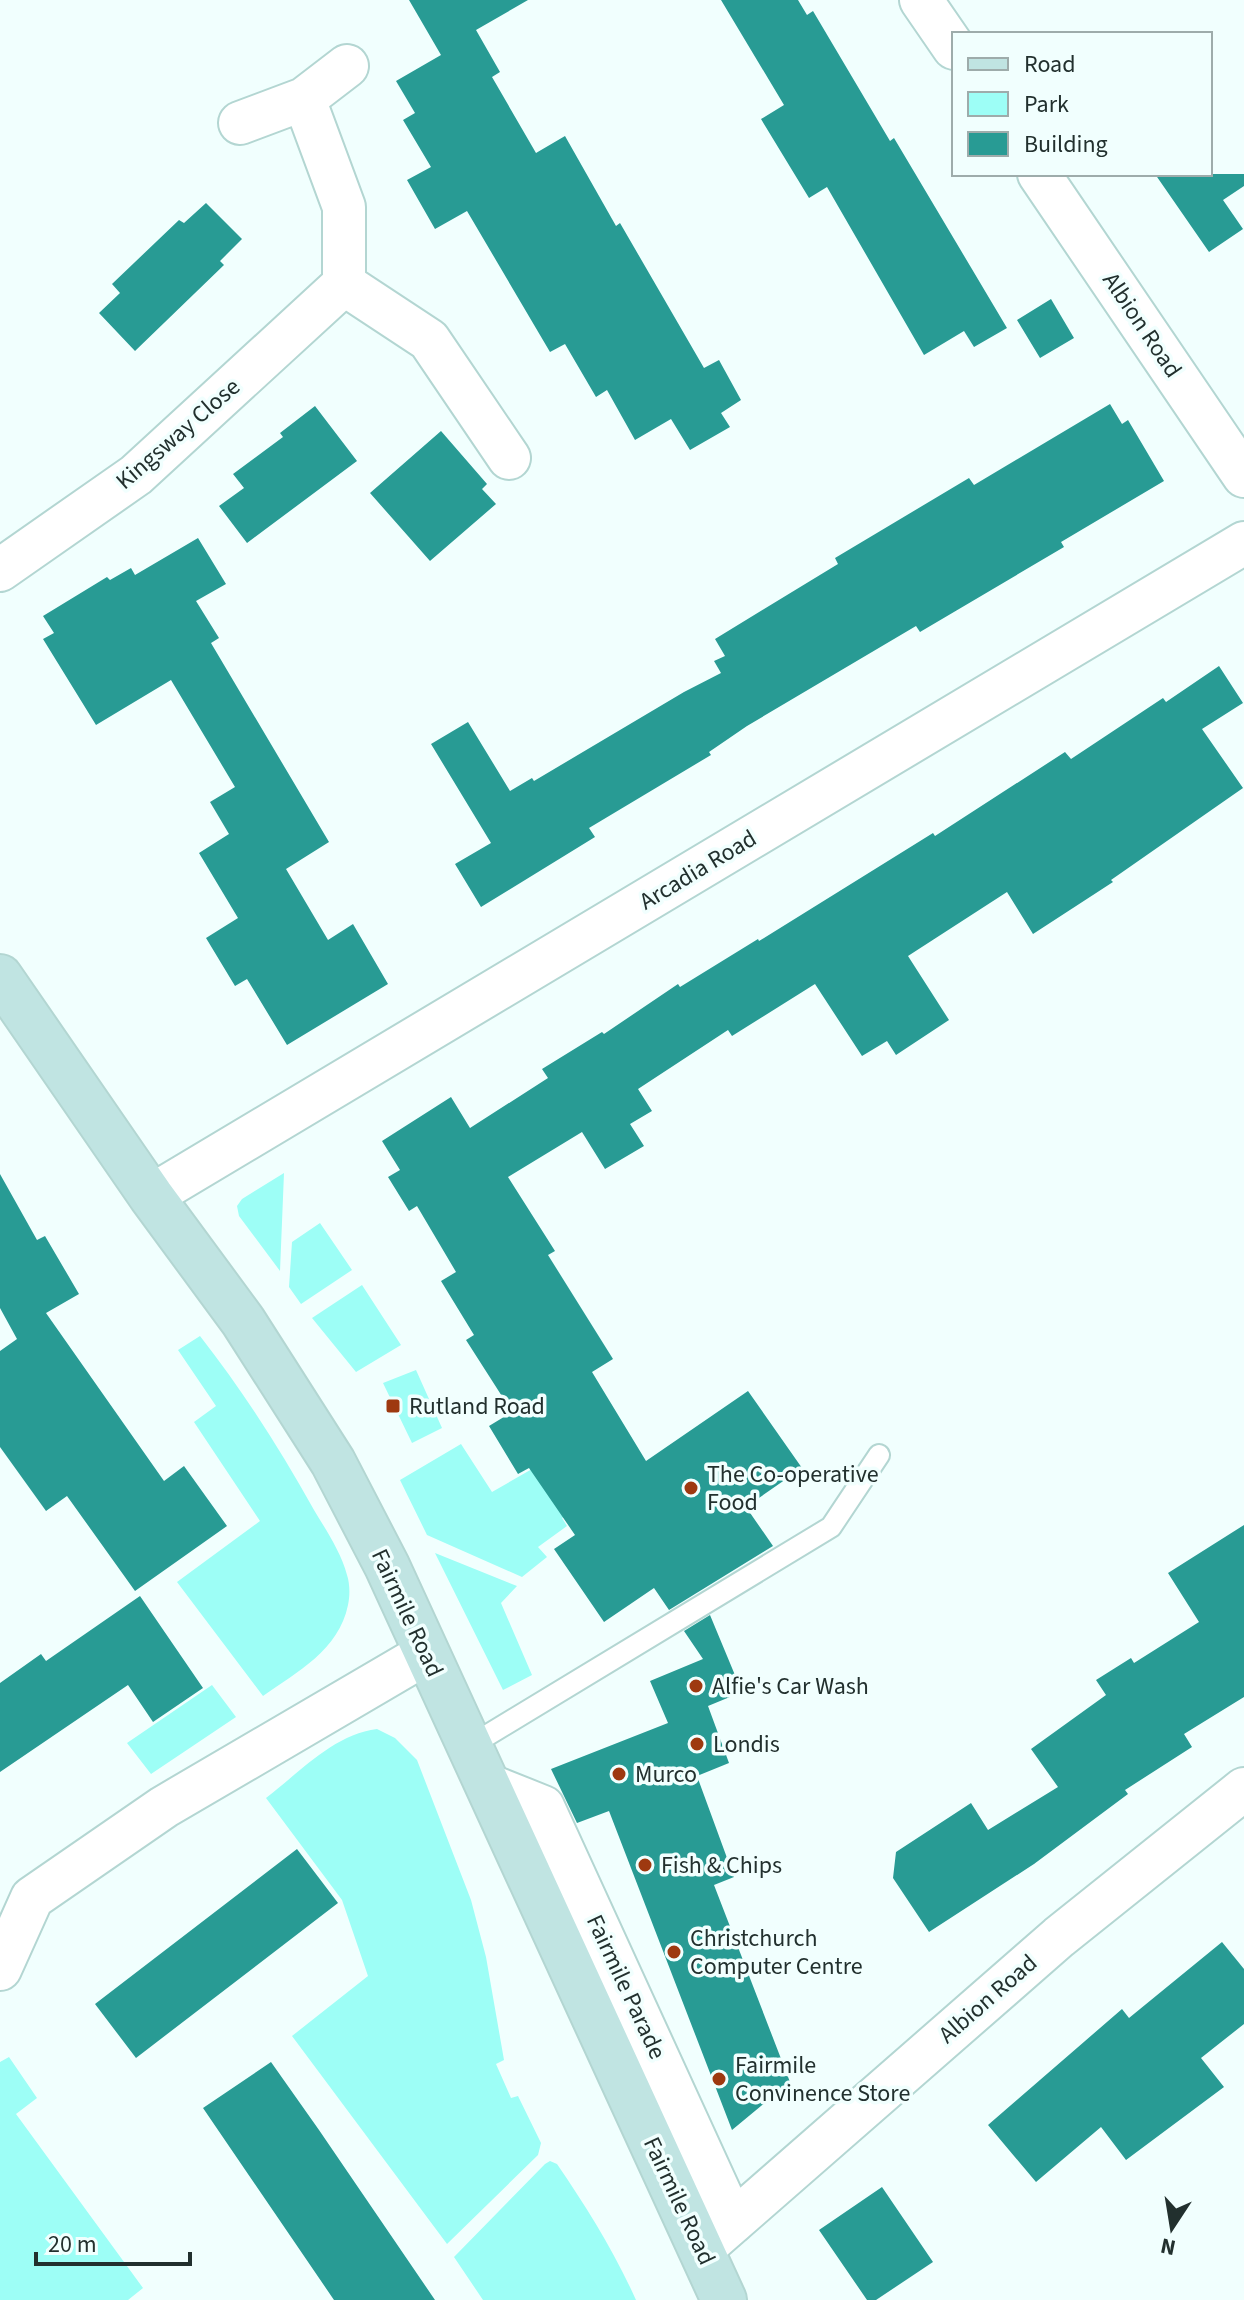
<svg xmlns="http://www.w3.org/2000/svg" width="1244" height="2300" viewBox="0 0 1244 2300" font-family="'Source Sans 3',sans-serif">
  <style>
    .green { fill: #9dfef6 }
    .building { fill: #289b94 }
    .lines { fill: none; stroke-linecap: round; stroke-linejoin: round }
    .service-casing { stroke: #b3d6d2; stroke-width: 24 }
    .minor-casing { stroke: #b3d6d2; stroke-width: 46 }
    .secondary-casing { stroke: #b3d6d2; stroke-width: 48 }
    .service { stroke: #fff; stroke-width: 20 }
    .minor { stroke: #fff; stroke-width: 42 }
    .secondary { stroke: #c0e4e2; stroke-width: 44 }
    .poi-dot { fill: #9e3910; stroke: #f1fffe; stroke-width: 3 }
    .labels { text-anchor: middle; dominant-baseline: central; stroke-width: 7; stroke-linejoin: round; paint-order: stroke }
    .street-label { font-size: 24px; fill: #22302e; stroke: #f1fffe }
    .poi-label { font-size: 24px; fill: #22302e; stroke: #f1fffe; text-anchor: start }
  </style>
  <rect width="100%" height="100%" fill="#f1fffe"/>
  <path class="green" d="M284 1173 280 1271 239 1216 237 1206 242 1199Z
    M320 1223 352 1270 301 1304 289 1287 292 1242Z
    M362 1285 401 1345 356 1372 312 1318Z
    M200 1336C243 1391 280 1449 314 1510 326 1530 341 1552 347 1575 350 1584 350 1596 348 1605 339 1650 297 1672 263 1696L177 1582 260 1521 194 1422 216 1406 178 1350Z
    M416 1370 442 1428 412 1443 383 1383Z
    M461 1444 492 1492 539 1465 571 1511 562 1518 567 1526 538 1547 547 1557 522 1577 427 1535 400 1480Z
    M435 1553 517 1586 501 1603 532 1675 503 1690Z
    M212 1685 236 1717 151 1774 127 1743Z
    M377 1729 395 1738 417 1760 471 1900 486 1957 504 2060 496 2064 511 2098 518 2096 541 2143 538 2155 447 2244 292 2036 368 1976 342 1900 266 1798C299 1773 334 1734 377 1729Z
    M9 2057 37 2098 16 2114 143 2288 128 2300H0V2062Z
    M550 2161 557 2164C587 2208 614 2251 636 2300H483L454 2257 545 2164Z"/>
  <path class="building" d="M409 0H528L476 30 500 72 492 77 536 153 565 136 616 226 620 223 704 368 719 360 741 400 721 413 730 427 690 450 671 419 635 440 607 390 596 397 565 344 550 352 467 211 435 229 407 180 431 167 403 120 415 113 396 81 441 55Z
    M721 0H798L807 15 813 11 890 141 894 138 1007 328 974 347 964 331 924 355 827 187 809 198 761 119 784 105Z
    M1155 174H1244V186L1223 200 1243 229 1209 252Z
    M206 203 242 239 220 261 224 265 135 351 99 313 120 293 112 284 179 220 184 223Z
    M1051 299 1074 338 1040 358 1017 320Z
    M1110 404 1122 424 1128 420 1164 481 1061 542 1064 547 920 632 916 626 747 726 709 752 711 755 589 828 595 837 481 907 455 864 491 843 431 744 468 722 510 791 532 778 534 781 684 692 721 673 714 661 725 656 715 639 838 564 835 558 969 478 974 485Z
    M315 406 357 461 247 543 219 506 244 488 233 474 283 437 280 433Z
    M441 431 487 484 482 489 496 504 430 561 370 493Z
    M198 538 226 584 196 601 219 638 211 643 329 842 286 869 328 940 353 924 388 984 287 1045 247 979 235 986 206 938 238 918 199 853 229 834 210 802 235 787 171 680 96 725 43 639 54 633 43 616 107 577 110 580 131 568 135 575Z
    M1219 666 1243 703 1202 729 1243 788 1111 880 1113 882 1033 934 1007 892 908 956 949 1020 896 1055 887 1041 862 1056 815 984 732 1036 728 1030 638 1089 652 1111 630 1124 644 1146 605 1169 582 1132 508 1177 555 1251 548 1255 613 1359 592 1372 646 1461 748 1391 802 1468 746 1507 773 1546 669 1610 654 1588 604 1622 554 1549 575 1535 529 1468 518 1474 489 1426 512 1412 466 1340 474 1335 441 1281 456 1272 417 1206 409 1211 388 1177 400 1170 382 1141 451 1097 470 1128 548 1078 542 1069 602 1032 604 1034 678 984 680 987 758 939 759 941 933 833 935 836 1065 752 1071 759 1163 698 1166 702Z
    M0 1174 37 1240 45 1236 79 1294 46 1313 164 1481 184 1466 227 1526 135 1591 67 1496 46 1511 0 1447V1351L17 1339 0 1308Z
    M1244 1525V1697L1184 1734 1192 1747 1125 1790 1128 1794 1034 1864 929 1932 893 1878 896 1852 971 1803 988 1830 1058 1787 1031 1749 1106 1695 1096 1680 1131 1658 1134 1663 1199 1622 1168 1573Z
    M140 1596 203 1688 153 1722 128 1685 0 1772V1683L41 1654 46 1661Z
    M710 1615 742 1692 708 1706 729 1763 697 1776 734 1877 714 1885 790 2082 732 2130 609 1811 577 1823 551 1769 668 1723 650 1681 703 1659 684 1631Z
    M297 1849 338 1903 136 2058 95 2004Z
    M1222 1942 1244 1969V2024L1201 2058 1224 2087 1126 2160 1101 2127 1036 2182 988 2125 1122 2009 1129 2018Z
    M271 2062 319 2130 435 2300H334L203 2108Z
    M882 2187 933 2262 876 2300H867L819 2230Z"/>
  <g class="lines">
    <defs>
      <path id="service" d="M468 1747 831 1527 879 1455"/>
      <path id="minor" d="M921 0 954 48
        M304 99 347 66
        M1039 174 1244 476
        M344 284 429 340 509 458
        M0 570 136 475 344 284V207L304 99 240 123
        M151 1196 1244 543
        M488 1785 543 1807 733 2222
        M0 1969 32 1898 164 1807 427 1653
        M702 2249 1059 1937 1244 1789"/>
      <path id="secondary" d="M0 977 151 1196 243 1321 333 1462 387 1566 724 2300"/>
    </defs>
    <use href="#service" class="service-casing"/>
    <use href="#minor" class="minor-casing"/>
    <use href="#secondary" class="secondary-casing"/>
    <use href="#service" class="service"/>
    <use href="#minor" class="minor"/>
    <use href="#secondary" class="secondary"/>
  </g>
  <g class="poi-dot">
    <rect x="385" y="1398" width="16" height="16" rx="4"/>
    <circle cx="691" cy="1488" r="8"/>
    <circle cx="696" cy="1686" r="8"/>
    <circle cx="697" cy="1744" r="8"/>
    <circle cx="619" cy="1774" r="8"/>
    <circle cx="645" cy="1865" r="8"/>
    <circle cx="674" cy="1952" r="8"/>
    <circle cx="719" cy="2079" r="8"/>
  </g>
  <g class="labels">
    <g class="street-label">
      <text transform="translate(1142 325) rotate(56)">Albion Road</text>
      <text transform="translate(178 434) rotate(-41)">Kingsway Close</text>
      <text transform="translate(698 870) rotate(-31)">Arcadia Road</text>
      <text transform="translate(407 1613) rotate(65)">Fairmile Road</text>
      <text transform="translate(626 1987) rotate(65)">Fairmile Parade</text>
      <text transform="translate(988 1999) rotate(-41)">Albion Road</text>
      <text transform="translate(679 2201) rotate(65)">Fairmile Road</text>
    </g>
    <g class="poi-label">
      <text x="409" y="1406">Rutland Road</text>
      <text x="707" y="1474">The Co-operative<tspan x="707" dy="28">Food</tspan></text>
      <text x="712" y="1686">Alfie's Car Wash</text>
      <text x="713" y="1744">Londis</text>
      <text x="635" y="1774">Murco</text>
      <text x="661" y="1865">Fish &amp; Chips</text>
      <text x="690" y="1938">Christchurch<tspan x="690" dy="28">Computer Centre</tspan></text>
      <text x="735" y="2065">Fairmile<tspan x="735" dy="28">Convinence Store</tspan></text>
    </g>
  </g>
  <rect x="952" y="32" width="260" height="144" fill="#f1fffe" stroke="#9eacab" stroke-width="2"/>
  <rect x="968" y="58" width="40" height="12" fill="#c0e4e2" stroke="#9eacab" stroke-width="2"/>
  <text x="1024" y="72" font-size="24" fill="#22302e">Road</text>
  <rect x="968" y="92" width="40" height="24" fill="#9dfef6" stroke="#9eacab" stroke-width="2"/>
  <text x="1024" y="112" font-size="24" fill="#22302e">Park</text>
  <rect x="968" y="132" width="40" height="24" fill="#289b94" stroke="#9eacab" stroke-width="2"/>
  <text x="1024" y="152" font-size="24" fill="#22302e">Building</text>
  <g transform="translate(1172 2228) rotate(192)" stroke="#f1fffe" stroke-width="6" paint-order="stroke">
  <path d="M0-6L14 30L0 20L-14 30Z" fill="#22302e"/>
  <text y="-12" font-size="22" font-weight="bold" text-anchor="middle" fill="#22302e">N</text>
  </g>
  <path d="M36 2252v12h154v-12" fill="none" stroke="#22302e" stroke-width="4"/>
  <text x="48" y="2252" font-size="24" fill="#22302e" stroke="#f1fffe" stroke-width="6" paint-order="stroke">20 m</text>
</svg>
